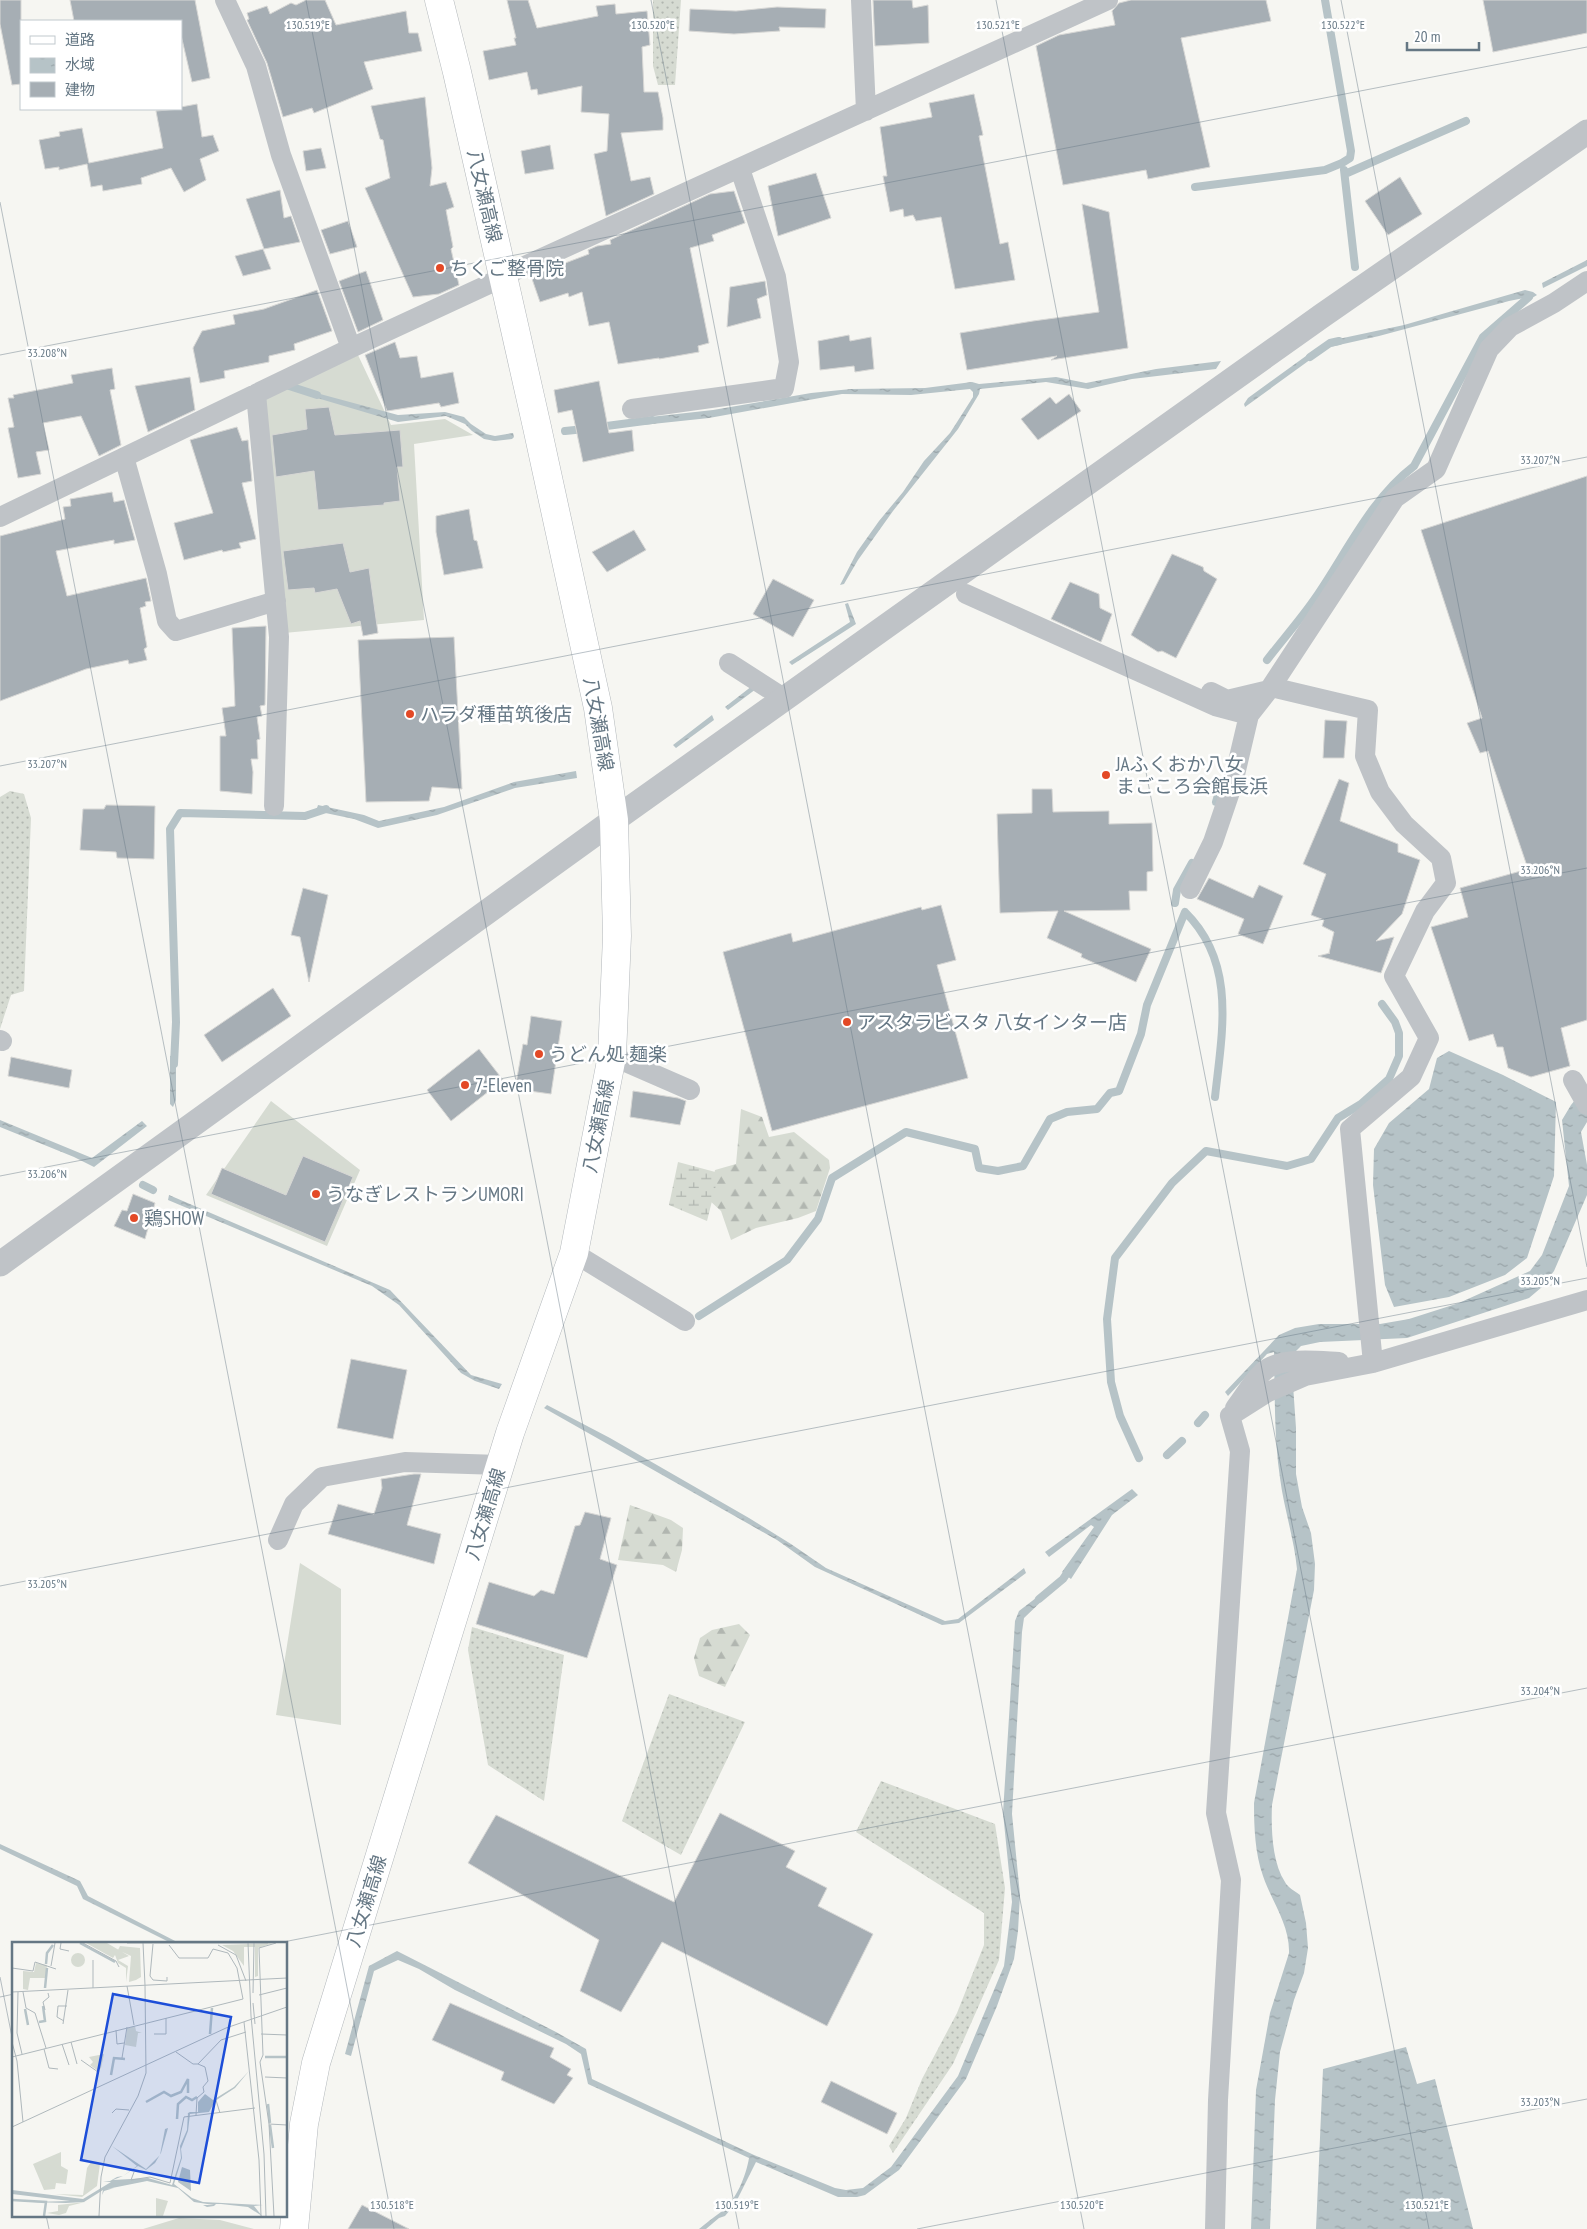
<svg xmlns="http://www.w3.org/2000/svg" width="1587" height="2229" viewBox="0 0 1587 2229" font-family="'PT Sans Narrow','Noto Sans JP',sans-serif">
  <style>
    .grass { fill: url(#grass-dots) }
    .forest { fill: url(#forest-firs) }
    .wetland { fill: url(#wetland-marsh) }
    .garden { fill: #d6dbd2 }
    .water { fill: url(#water-ripples) }
    .lines { fill: none; stroke-linecap: round; stroke-linejoin: round }
    .stream { stroke: #b6c3c7; stroke-width: 8 }
    .building { fill: #a6aeb4; stroke: #d7d7d5 }
    .primary-casing { stroke: #b2b7bb; stroke-width: 29 }
    .minor { stroke: #bfc3c7; stroke-width: 20 }
    .tertiary { stroke: #bfc3c7; stroke-width: 25 }
    .primary { stroke: #fff; stroke-width: 28 }
    .ticks { fill: none; stroke: #657784; stroke-width: 1; stroke-opacity: 0.45 }
    .poi-dot { fill: #e34926; stroke: #fff; stroke-width: 2 }
    .labels { text-anchor: middle; dominant-baseline: central; stroke-width: 5; stroke-linejoin: round; paint-order: stroke }
    .street-label { font-size: 19px; fill: #657784; stroke: #fff }
    .poi-label { font-size: 19px; fill: #657784; stroke: #fff; text-anchor: start }
    .inset-river { fill: none; stroke: #b6c3c7; stroke-width: 2.5 }
    .inset-road { fill: none; stroke: #afb8bc; stroke-width: 1 }
    .view { fill: #1d4ed8; fill-opacity: 0.15; stroke: #1d4ed8; stroke-width: 2.5 }
    .inset-edge { fill: none; stroke: #657784; stroke-width: 2.5 }
    .ticks-label { font-size: 12px; text-anchor: middle; fill: #657784; stroke: #fff; stroke-width: 5; stroke-linejoin: round; paint-order: stroke }
  </style>
  <defs>
    <pattern id="grass-dots" width="8" height="8" patternUnits="userSpaceOnUse" patternTransform="scale(1.25)"><rect width="8" height="8" fill="#d6dbd2"/><path d="M2 2h.1M6 6h.1" fill="none" stroke="#b1b6b0" stroke-width="1.8" stroke-linecap="round"/></pattern>
    <pattern id="forest-firs" width="22" height="20" patternUnits="userSpaceOnUse" patternTransform="scale(1.25)"><rect width="22" height="20" fill="#d6dbd2"/><path d="M5 1l3.5 6h-7zM16 11l3.5 6h-7z" fill="#b1b6b0"/></pattern>
    <pattern id="wetland-marsh" width="20" height="14" patternUnits="userSpaceOnUse" patternTransform="scale(1.25)"><rect width="20" height="14" fill="#d6dbd2"/><path d="M1 5h8M5 5V1M11 12h8M15 12V8" fill="none" stroke="#b1b6b0"/></pattern>
    <pattern id="water-ripples" width="26" height="14" patternUnits="userSpaceOnUse" patternTransform="scale(1.25)"><rect width="26" height="14" fill="#b6c3c7"/><path d="M2 4q2-2 4 0t4 0M15 11q2-2 4 0t4 0" fill="none" stroke="#98a3a7"/></pattern>
  </defs>
  <rect width="100%" height="100%" fill="#f6f6f2"/>
  <path class="grass" d="M653 0H681L675 85H658L653 66Z
    M10 791 24 794 31 818 24 991 11 995 0 1029V797Z
    M472 1627 564 1655 544 1801 488 1765 468 1650Z
    M669 1694 745 1722 681 1855 622 1821Z
    M881 1781 995 1824 1005 1888 999 1960 953 2064 893 2153 889 2146 906 2118 922 2079 957 2013 984 1945V1913L856 1832Z"/>
  <path class="forest" d="M741 1109 762 1117 769 1137 794 1132 829 1160 830 1168 816 1211 798 1218 756 1228 731 1240 721 1211 709 1200 715 1170 736 1164Z
    M630 1505 671 1520 683 1528 682 1550 676 1572 663 1565 618 1560Z
    M739 1624 750 1635 725 1687 699 1676 694 1658 700 1638 712 1630Z"/>
  <path class="wetland" d="M678 1162 719 1173 707 1221 669 1205Z"/>
  <path class="garden" d="M358 355 391 425 445 419 473 435 414 444 424 620 284 633 262 400Z
    M271 1101 360 1170 327 1246 206 1195Z
    M300 1563 341 1589V1725L276 1715Z
    M179 2218 220 2220 254 2229H143Z"/>
  <path class="water" d="M1587 260V266L1543 288 1542 283Z
    M1525 290 1533 292 1537 295 1527 301 1524 298 1509 301 1379 336 1330 347 1329 341 1404 325Z
    M1317 348 1318 354 1245 407 1244 404 1248 398Z
    M1221 361 1216 369 1132 379 1088 389 1046 382 980 389 979 394 958 429 893 511 858 560 844 584 840 585 857 552 879 521 903 492 924 461 950 433 973 397V392L970 389 911 395 842 394 709 418 643 425 641 418 713 410 811 393 851 389 925 388 972 382 979 384 1056 377 1086 383 1156 369Z
    M309 391 398 415 445 412 464 417 471 424 486 434 495 436 513 433 514 437 512 439 495 441 484 439 472 431 465 424 446 416 398 422 307 395Z
    M848 603 856 624 792 665 789 662 850 622 845 604Z
    M752 686 756 689 728 710 725 707Z
    M712 715 714 720 676 748 673 745Z
    M576 771 577 778 515 788 437 815 378 828 354 819 316 811 318 805 364 815 379 821 444 807 514 782Z
    M1449 1051 1503 1075 1556 1102 1554 1176 1527 1258 1505 1275 1449 1297 1394 1307 1385 1285 1373 1185 1374 1149 1389 1123 1429 1089 1437 1058Z
    M176 1055V1100L173 1107 170 1104V1056Z
    M1587 1085V1122L1581 1132 1587 1165V1195L1554 1271 1542 1287 1529 1298 1407 1338 1320 1342 1301 1346 1291 1356 1296 1428V1474L1302 1507 1311 1533 1315 1564 1314 1590 1272 1805C1271 1828 1272 1862 1285 1882 1287 1887 1295 1891 1300 1895L1306 1923 1308 1948 1304 1973 1294 2000 1280 2052 1275 2100 1270 2229H1251L1256 2090 1270 2013 1289 1953C1290 1925 1272 1902 1263 1876 1255 1853 1254 1828 1254 1803L1297 1569C1294 1538 1284 1509 1280 1478 1274 1437 1275 1394 1274 1352L1267 1354 1228 1396 1225 1392 1279 1335 1295 1328 1319 1324H1380L1409 1319 1459 1303 1530 1271 1542 1255 1569 1186 1562 1120 1571 1105Z
    M0 1120 92 1158 142 1121 147 1126 94 1167 74 1157 0 1127Z
    M169 1195 390 1290 471 1375 502 1384 499 1389 475 1381 461 1373 399 1305 372 1286 168 1200Z
    M547 1405 610 1438 749 1518 791 1544 826 1568 945 1621 958 1619 1024 1568 1026 1573 959 1623 942 1625 815 1567 777 1540 544 1408Z
    M1132 1489 1138 1495 1112 1515 1071 1579 1062 1572 1094 1527 1091 1525 1049 1557 1045 1552Z
    M1045 1591 1048 1595 1024 1618 1022 1632 1012 1814 1020 1895 1018 1931 1014 1959 997 2006 966 2079 899 2170 865 2195 857 2197H838L756 2162 735 2204 725 2216 719 2218 706 2229H699C706 2223 713 2218 721 2212 736 2201 746 2176 749 2158L588 2084 581 2054 566 2044 455 1990 419 1969 398 1960 374 1971 351 2056 345 2054 369 1966 397 1951 556 2032 586 2049 592 2079 754 2155 835 2188 846 2190 863 2188 891 2167 958 2076 1004 1966 1012 1902 1003 1813 1015 1621 1019 1611Z
    M0 1844 80 1881 88 1896 179 1943H171L83 1899 77 1886 0 1849Z
    M1406 2047 1417 2084 1435 2079 1473 2229H1316L1323 2069Z"/>
  <g class="lines">
    <path class="stream" d="M1344 170 1355 267
      M1345 174 1466 121
      M1195 187 1325 170 1342 163 1350 158 1351 151 1325 0
      M1310 357 1330 343 1339 341
      M286 385 317 395
      M599 427 652 420
      M565 431 585 429
      M1267 660C1283 639 1301 619 1316 597 1347 552 1370 500 1414 466L1483 337 1529 297
      M1216 802 1222 782
      M1175 903 1177 890 1192 863
      M174 1064 176 1022 170 829 180 813 305 816 326 809
      M143 1185 153 1190
      M699 1316 787 1260 818 1219 832 1178 906 1132 975 1149 979 1168 998 1171 1023 1166 1050 1119 1067 1112 1097 1109 1110 1093 1119 1091 1141 1034 1147 1005 1185 912C1237 963 1222 1032 1215 1097
      M1198 1423 1205 1415
      M1167 1455 1182 1441
      M1139 1458 1120 1416 1111 1382 1107 1319 1115 1258 1172 1183 1206 1151 1287 1166 1311 1159 1338 1118 1361 1104 1389 1079 1399 1056V1033L1395 1022 1382 1004
      M1039 1599 1063 1579 1071 1567"/>
  </g>
  <path class="building" d="M0 0H21V84L12 85 0 24Z
    M70 0H195L210 78 192 82 181 35V21H74Z
    M306 0H325L336 25 406 11 409 33H418L422 51 364 62 373 89 314 113 312 108 283 117 267 63 247 20 249 19 247 13 267 6 270 14 291 3 296 5Z
    M507 0H528L537 28 598 16 596 6 615 4 616 14 647 11 650 45 642 47 644 92H658L663 118V130L621 133 631 181 650 177 654 194 606 216 594 154 607 151 609 114 581 112 582 86 538 95 537 89 531 90 527 72 489 80 483 51 516 45 514 38H516Z
    M873 0H912L913 8 928 5 929 43 875 46Z
    M1131 0H1266L1271 21 1181 38 1210 167 1148 179 1146 170 1063 185 1036 46 1059 35 1115 25 1112 11 1119 3Z
    M1483 0H1587V33L1493 52Z
    M777 7 826 9 825 28 779 27 780 31 734 34 689 31 690 9 736 11Z
    M974 94 983 135 979 136 1000 244 1008 242 1015 280 955 289 941 217 916 221 913 215 904 217 903 209 890 212 883 176H887L880 127 932 117 929 103Z
    M425 97 432 168 430 186 446 182 454 207 446 210 453 247 451 249 459 285 439 294 413 297 365 188 390 178 383 140 380 139 371 106Z
    M197 104 202 137 213 135 219 151 200 159 206 180 184 192 171 168 141 178 142 184 103 191 102 185 91 187 87 164 59 170V167L45 169 39 140 60 136 59 132 82 128 89 163 163 148 156 111 181 109V107Z
    M550 145 554 169 525 174 521 151Z
    M321 148 326 168 306 171 303 151Z
    M816 173 831 218 778 236 768 186Z
    M1400 177 1422 214 1388 235 1365 201Z
    M280 190 284 218 291 216 300 242 264 249 246 199Z
    M734 191 745 223 712 235 714 241 690 248 709 343 698 346 699 352 659 359V358L618 364 609 322 589 326 582 292 569 297 568 293 540 302 531 276 589 254 588 250 597 246 611 244 610 240 710 194Z
    M1082 204 1109 212 1128 348 1051 360 1057 356 967 370 960 333 1033 321 1099 312Z
    M348 221 357 247 330 254 321 230Z
    M263 249 271 269 243 276 235 256Z
    M366 271 383 320 358 332 339 281Z
    M765 281 767 295 757 299 761 318 727 327 730 287Z
    M317 290 332 331 294 344 295 350 269 356V362L224 371 225 378 200 383 193 348 202 331 235 324 233 315 264 309Z
    M849 335 850 341 871 337 874 369 855 372 854 366 820 370 818 341Z
    M395 342 400 358 417 356 421 378 453 372 459 403 441 407 439 403 387 411 365 355Z
    M112 368 115 389 110 390 121 445 99 456 81 416 43 423 49 450 36 452 41 474 18 478 8 428 14 427 8 398H14L13 395 73 383 71 375Z
    M190 377 195 410 148 432 135 386Z
    M599 381 609 433 632 430 634 451 583 462 572 410 558 413 554 390Z
    M1069 394 1081 411 1038 440 1021 419 1050 397 1056 404Z
    M329 407 335 435 400 430 403 467H397L400 501 384 503V505L318 510 314 471 276 477 272 435 307 429 305 409Z
    M237 427 242 441 248 440 252 481 242 483 256 539 239 543 241 548 223 552 222 550 184 560 174 523 213 513 190 440Z
    M1587 476V1020L1561 1028 1570 1066 1531 1077 1508 1068 1503 1047H1497L1493 1034 1469 1041 1431 927 1468 917 1460 888 1528 869 1488 751 1480 753 1467 723 1482 718 1421 530Z
    M112 492 114 502 124 500 135 540 114 544V540L56 551 67 596 146 578 151 601 145 602 146 606 140 608 147 647 144 649 147 660 129 664 128 660 86 669 0 701V536L65 519 63 507 71 506 70 499Z
    M469 509 474 540 477 541 483 568 444 575 436 532V516Z
    M634 530 646 550 607 572 592 552Z
    M343 543 350 572 369 568 378 633 363 636 360 621 351 624 337 589 315 593 314 588 288 590 283 551Z
    M1172 554 1203 567 1204 571 1217 579 1176 658 1162 651 1158 652 1131 635Z
    M773 579 814 600 793 637 753 614Z
    M1070 582 1099 594 1100 608 1112 614 1101 642 1051 619Z
    M266 626 265 705 260 706 262 716 257 717 260 739 257 740 258 759H251L253 772 252 794 220 791V736H226L222 708 235 706 232 628Z
    M454 637 462 789 432 787 429 801 366 802 358 640Z
    M1325 720 1347 721 1344 758H1323Z
    M1339 779 1349 783 1340 821 1398 844V852L1420 860 1402 914 1376 941 1394 937 1381 973 1318 956 1330 953H1329L1334 932 1322 926 1324 920 1311 915 1326 874 1303 864Z
    M1032 789H1052L1053 812 1109 811V824L1152 823 1153 871 1147 872V891H1129L1130 910 1064 911 1151 949 1136 982 1081 957 1082 954 1047 938 1058 911 1000 913 997 814 1032 813Z
    M106 805 155 806 154 859 117 858 116 852 80 850 83 809H104Z
    M1209 878 1253 898 1259 885 1283 896 1263 944 1238 934 1244 919 1197 899Z
    M303 888 328 895 309 982 300 937 291 935Z
    M941 905 956 960 937 965 968 1078 772 1131 723 952 791 933 793 942 921 907 922 910Z
    M273 988 291 1016 222 1062 204 1035Z
    M531 1016 562 1021 551 1094 515 1089 523 1044 527 1045Z
    M479 1049 503 1080 451 1121 427 1090Z
    M11 1057 72 1070 69 1088 8 1076Z
    M633 1091 678 1098 686 1101 680 1125 630 1117Z
    M303 1156 353 1177 325 1242 211 1194 222 1168 286 1195Z
    M133 1194 155 1203 145 1239 114 1226 122 1210 127 1211Z
    M351 1359 407 1370 393 1439 337 1428Z
    M414 1474H421L407 1525 441 1534 434 1564 328 1534 338 1504 374 1514 382 1488 381 1479Z
    M585 1512 611 1518 600 1559 617 1565 587 1658 476 1624 489 1582 534 1596 541 1590 554 1594 575 1526 580 1525Z
    M720 1813 795 1851 786 1867 827 1888 818 1906 873 1934 827 2026 662 1942 621 2012 580 1991 599 1940 468 1863 496 1815 674 1902Z
    M450 2003 554 2048 550 2057 571 2069 567 2075 573 2078 554 2104 501 2080 504 2072 432 2040Z
    M831 2081 897 2113 887 2134 821 2102Z
    M362 2205 409 2229H348Z"/>
  <g class="lines">
    <defs>
      <path id="primary" d="M294 2229 304 2124 316 2063 510 1433 574 1253 612 1056 617 936 614 820 598 708 537 427 457 72 439 0"/>
    </defs>
    <use href="#primary" class="primary-casing"/>
    <path class="minor" d="M225 0 256 66 281 155 351 348
      M861 0 866 111
      M256 394 279 637 274 806
      M632 409 784 388 789 362 776 277 740 169
      M124 457 157 574 167 621 176 631 276 601
      M0 517 351 348 487 285 518 269 1108 0
      M966 594 1215 706 1249 715 1271 687
      M729 663 785 699
      M1211 692 1227 700 1269 690
      M1190 889 1213 842 1233 783 1249 715
      M0 1040 2 1041
      M612 1056 690 1090
      M1573 1080 1587 1105
      M574 1253 685 1321
      M1373 1363 1350 1129 1411 1077 1429 1038 1394 976 1425 911 1446 883 1441 858 1404 824 1380 792 1365 756 1368 710 1271 687 1395 498 1436 469 1489 349 1510 327 1554 303 1587 281
      M1235 1408C1245 1395 1255 1377 1268 1368 1286 1357 1319 1361 1339 1362
      M278 1540 294 1504 322 1477 405 1462 500 1465
      M1215 2229 1218 2100 1231 1880 1216 1813 1240 1451 1230 1416 1268 1392 1305 1376 1373 1363 1587 1300"/>
    <path class="tertiary" d="M0 1264 614 820 1323 315 1587 132"/>
    <use href="#primary" class="primary"/>
  </g>
  <path class="ticks" d="M306 0 739 2229M651 0 1084 2229M996 0 1429 2229M1341 0 1587 1267M0 202 394 2229M0 355 1587 47M0 766 1587 457M0 1176 1587 868M0 1586 1587 1278M278 1943 1587 1688M0 1977 14 2047M0 1997 14 1994M46 2215 49 2229M917 2229 1587 2099"/>
  <g class="poi-dot">
    <circle cx="440" cy="268" r="5"/>
    <circle cx="410" cy="714" r="5"/>
    <circle cx="1106" cy="775" r="5"/>
    <circle cx="847" cy="1022" r="5"/>
    <circle cx="539" cy="1054" r="5"/>
    <circle cx="465" cy="1085" r="5"/>
    <circle cx="316" cy="1194" r="5"/>
    <circle cx="134" cy="1218" r="5"/>
  </g>
  <g class="labels">
    <g class="street-label">
      <text transform="translate(485 196) rotate(77)">八女瀬高線</text>
      <text transform="translate(599 724) rotate(80)">八女瀬高線</text>
      <text transform="translate(598 1126) rotate(-79)">八女瀬高線</text>
      <text transform="translate(485 1514) rotate(-73)">八女瀬高線</text>
      <text transform="translate(366 1901) rotate(-73)">八女瀬高線</text>
    </g>
    <g class="poi-label">
      <text x="450" y="268">ちくご整骨院</text>
      <text x="420" y="714">ハラダ種苗筑後店</text>
      <text x="1116" y="764">JAふくおか八女<tspan x="1116" dy="22">まごころ会館長浜</tspan></text>
      <text x="857" y="1022">アスタラビスタ 八女インター店</text>
      <text x="549" y="1054">うどん処 麺楽</text>
      <text x="475" y="1085">7-Eleven</text>
      <text x="326" y="1194">うなぎレストランUMORI</text>
      <text x="144" y="1218">鶏SHOW</text>
    </g>
  </g>
  <g transform="translate(12 1942)">
    <rect width="275" height="275" fill="#f6f6f2"/>
    <path d="M74 1H95L117 14 106 18 116 24 114 40V26L106 21 103 13 101 16ZM261 1 246 6V34L243 35V5H232V24L221 9 210 3ZM108 4 128 6 129 35 124 38 117 40 119 14 106 8ZM59 18a7 7 0 1 1 14 0a7 7 0 1 1-14 0ZM92 112 89 126 86 129 78 123 81 120 77 115ZM49 210V224L56 228 54 242 44 241 43 247 32 248 21 222ZM73 260 57 264 54 271 47 273 35 271 46 269V263Z" fill="#d6dbd2"/>
    <path d="M144 256 156 259 151 274H144Z" fill="#d6dbd2"/>
    <path d="M24 21 35 23 34 36H18L16 48 11 47V29L22 30Z" fill="#d6dbd2"/>
    <path d="M123 84 124 89 130 91H126L124 105 113 103 115 86ZM79 220 88 222 85 244 70 255 43 252 71 253 75 226Z" fill="#d6dbd2"/>
    <path d="M237 129 223 146 203 159 197 170 178 172 176 189 169 207 170 216 162 242 180 256 191 260 251 263 242 264 250 274 236 265 209 262H204L202 264 195 265 191 263H202L182 260 166 246 135 239 95 247 102 246 92 249 90 253 91 248 72 260 54 261 20 260 0 254 20 260 58 259 0 252V248L71 257 99 240H91L98 239 105 235 111 234 125 224 100 204 134 227 148 213 153 187 156 186 149 211 143 221 134 228 126 224 111 234 101 238 136 236 160 243 169 216 168 204 175 188 176 171 172 173 178 170H190H186V160L193 152 201 158 222 145ZM170 225 178 228 179 249 166 240Z" fill="#b6c3c7"/>
    <path class="inset-river" d="M68 1 103 20M34 22 35 11 41 3M33 46 35 26M13 67 16 83M27 80 33 79 31 64M198 92 200 66M253 115H275M99 133 102 116 113 117M134 160 152 150 159 154 169 150 176 137V151M256 162 258 181M165 177 166 162 174 155 180 158 185 155M258 183 261 206M0 258 34 260 32 274"/>
    <path class="inset-road" d="M49 1 48 7 57 9M71 1 104 19 107 25M115 1H256M131 1 133 43M236 1 239 74 252 212 254 274M141 2 138 34 141 38 155 39V35M206 3 224 13 234 39M81 18V46M39 24 43 1M0 26 21 29 23 20 44 27M115 44 122 83M0 50 275 36M6 50 5 91 10 112M11 50 14 66 23 71 34 106M241 51 242 1M247 53 275 46M241 61 243 82M33 68 31 60 37 55 36 51M52 79 45 75 46 64H55M232 80 247 218 249 274M51 82 56 48M104 88 105 102 112 101M142 92H154V76M249 92 275 93M0 100 5 119 11 180M59 100 65 122M50 102 57 123M32 107 37 126 46 127M164 110 181 122H186M0 115 231 57 225 26 216 11 201 7 196 16H167L157 3M110 116 115 85M69 118 86 130M253 135 275 136M203 155 208 171M100 171 104 167 117 168M184 173 185 156 192 150 191 145 196 139 193 125 186 122 209 98 234 90M257 182 275 183M0 185 214 86 275 65M122 230 119 238 138 235 158 241 172 175 243 166M87 274 89 235 93 215 126 154 134 131 133 43M262 274 257 182 248 120 251 113 247 6 264 1"/>
    <path class="view" d="M101 52 219 75 187 241 69 218Z"/>
    <rect width="275" height="275" class="inset-edge"/>
  </g>
  <g class="ticks-label">
    <text x="308" y="29">130.519°E</text>
    <text x="653" y="29">130.520°E</text>
    <text x="998" y="29">130.521°E</text>
    <text x="1343" y="29">130.522°E</text>
    <text x="47" y="357">33.208°N</text>
    <text x="1540" y="464">33.207°N</text>
    <text x="47" y="768">33.207°N</text>
    <text x="1540" y="874">33.206°N</text>
    <text x="47" y="1178">33.206°N</text>
    <text x="1540" y="1285">33.205°N</text>
    <text x="47" y="1588">33.205°N</text>
    <text x="1540" y="1695">33.204°N</text>
    <text x="1540" y="2106">33.203°N</text>
    <text x="392" y="2209">130.518°E</text>
    <text x="737" y="2209">130.519°E</text>
    <text x="1082" y="2209">130.520°E</text>
    <text x="1427" y="2209">130.521°E</text>
  </g>
  <rect x="20" y="20" width="162" height="90" fill="#ffffff" stroke="#c1c9ce"/>
  <rect x="30" y="36" width="25" height="8" fill="#ffffff" stroke="#c1c9ce"/>
  <text x="65" y="45" font-size="15" fill="#657784">道路</text>
  <rect x="30" y="58" width="25" height="15" fill="url(#water-ripples)" stroke="#c1c9ce"/>
  <text x="65" y="70" font-size="15" fill="#657784">水域</text>
  <rect x="30" y="82" width="25" height="15" fill="#a6aeb4" stroke="#c1c9ce"/>
  <text x="65" y="95" font-size="15" fill="#657784">建物</text>
  <path d="M1407 42v8h72v-8" fill="none" stroke="#657784" stroke-width="2.5"/>
  <text x="1414" y="42" font-size="15" fill="#657784" stroke="#ffffff" stroke-width="4" paint-order="stroke">20 m</text>
</svg>
